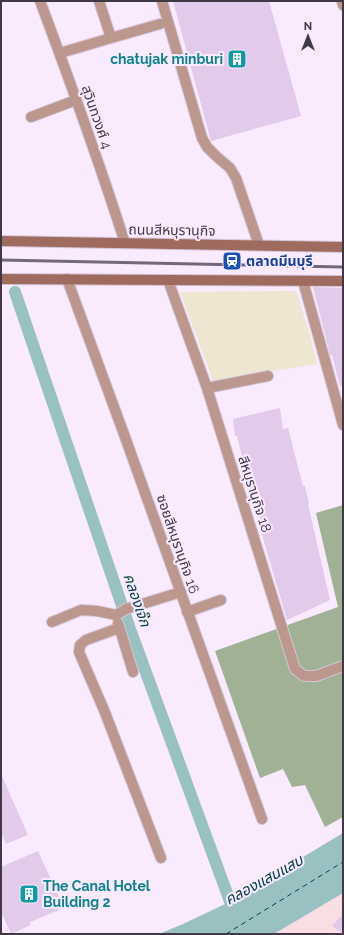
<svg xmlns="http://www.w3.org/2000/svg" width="344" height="935" viewBox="0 0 344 935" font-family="Raleway,'Noto Sans Thai',sans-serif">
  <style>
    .commercial { fill: #f9dee4 }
    .industrial { fill: #eee6d0 }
    .forest { fill: #a0b196 }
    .water { fill: #99c1c2 }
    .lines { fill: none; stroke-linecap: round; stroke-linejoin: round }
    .canal { stroke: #99c1c2; stroke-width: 12 }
    .ferry { stroke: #034344; stroke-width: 1; stroke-dasharray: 5 4; stroke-linecap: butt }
    .building { fill: #e2caea }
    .minor-casing { stroke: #d4c6d8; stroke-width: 12 }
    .secondary-casing { stroke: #d4c6d8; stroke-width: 12 }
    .minor { stroke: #bb978e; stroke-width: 10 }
    .secondary { stroke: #9f6b5f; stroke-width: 10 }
    .rail { stroke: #736877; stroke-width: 3 }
    .labels { text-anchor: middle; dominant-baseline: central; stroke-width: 4; stroke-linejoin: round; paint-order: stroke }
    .culture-label { font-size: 14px; font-weight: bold; fill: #0d838f; stroke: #f9eafd; text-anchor: end }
    .street-label { font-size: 14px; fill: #413845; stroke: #f9eafd }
    .transit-label { font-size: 14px; font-weight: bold; fill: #164399; stroke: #f9eafd; text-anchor: start }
    .water-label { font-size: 15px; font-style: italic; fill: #034344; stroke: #f9eafd }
  </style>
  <rect width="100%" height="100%" fill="#f9eafd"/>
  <path class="commercial" d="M343 893V934H273Z"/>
  <path class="industrial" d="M296 291 310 335 317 364 213 381 180 292Z"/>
  <path class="forest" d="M343 505V817L325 827 305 785 292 787 283 769 260 778 215 651 338 607 316 513Z"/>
  <path class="water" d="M343 833V893L274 934H159L183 924 223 905Z"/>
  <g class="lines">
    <path class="canal" d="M15 292 130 629 235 915"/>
    <path class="ferry" d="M226 934 343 862"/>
  </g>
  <path class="building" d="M173 1H269L301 116 211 141Z
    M313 287 343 288V385L340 386 332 355H330L325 334Z
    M280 408 283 429 288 428 303 486H305L309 504H308L330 600 287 620 258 521 260 520 253 497H252L237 436H235L233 419Z
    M1 774 28 835 6 844 1 832Z
    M38 851 64 908 30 922 31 925 11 934 1 912V867Z
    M343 914V934L332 926Z"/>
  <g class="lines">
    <defs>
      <path id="minor" d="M40 1C70 81 99 162 125 243
        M162 1 202 138 207 147 217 157 230 168 236 178 259 245
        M342 1 343 5
        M111 38 160 24
        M60 53 111 38 99 1
        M31 117 76 100
        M67 279 125 437 262 819
        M168 280 207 388 295 669 304 676H316L343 666
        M303 281 343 425
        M207 388 268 376
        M187 612 221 600
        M52 622 81 610 97 611 116 615 126 609 181 592
        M118 623 133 672
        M119 628 86 640 80 645 79 652 104 710 161 858"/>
      <path id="secondary" d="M1 241 343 247
        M1 279 343 281"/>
    </defs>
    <use href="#minor" class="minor-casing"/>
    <use href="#secondary" class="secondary-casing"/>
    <use href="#minor" class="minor"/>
    <use href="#secondary" class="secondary"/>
    <path class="rail" d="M1 260 343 267"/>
  </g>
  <defs>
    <symbol id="building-square" viewBox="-11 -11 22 22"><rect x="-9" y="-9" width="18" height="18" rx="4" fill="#0f9aa8" stroke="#f9eafd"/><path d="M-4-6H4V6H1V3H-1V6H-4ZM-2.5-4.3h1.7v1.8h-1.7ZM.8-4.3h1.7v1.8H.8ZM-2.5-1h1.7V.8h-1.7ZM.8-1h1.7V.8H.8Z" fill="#fff"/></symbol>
    <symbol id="station-square" viewBox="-11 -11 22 22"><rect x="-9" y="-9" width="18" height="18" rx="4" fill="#1a4fb4" stroke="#f9eafd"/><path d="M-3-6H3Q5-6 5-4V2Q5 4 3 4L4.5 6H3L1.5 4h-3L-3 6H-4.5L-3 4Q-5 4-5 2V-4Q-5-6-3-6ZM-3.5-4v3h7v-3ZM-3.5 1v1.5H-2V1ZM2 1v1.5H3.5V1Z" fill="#fff"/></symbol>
  </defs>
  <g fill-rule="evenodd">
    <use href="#building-square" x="226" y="48" width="22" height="22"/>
    <use href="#station-square" x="221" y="250" width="22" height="22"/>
    <use href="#building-square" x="18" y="883" width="22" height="22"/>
  </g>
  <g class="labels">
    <g class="culture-label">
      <text x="223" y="59">chatujak minburi</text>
      <text x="43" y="886" text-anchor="start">The Canal Hotel<tspan x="43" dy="16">Building 2</tspan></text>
    </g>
    <g class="street-label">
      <text transform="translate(97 117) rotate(71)">สุวินทวงศ์ 4</text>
      <text transform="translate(172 230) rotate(1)">ถนนสีหบุรานุกิจ</text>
      <text transform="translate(255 494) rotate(72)">สีหบุรานุกิจ 18</text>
      <text transform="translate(178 544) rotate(71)">ซอยสีหบุรานุกิจ 16</text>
    </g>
    <g class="transit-label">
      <text x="246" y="261">ตลาดมีนบุรี</text>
    </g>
    <g class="water-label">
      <text transform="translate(137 600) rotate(71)">คลองเจ๊ก</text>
      <text transform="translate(264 880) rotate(-29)">คลองแสนแสบ</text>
    </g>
  </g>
  <rect width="344" height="935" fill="none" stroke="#413845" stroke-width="4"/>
  <g transform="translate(308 36)" stroke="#f9eafd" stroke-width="3" paint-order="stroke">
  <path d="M0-3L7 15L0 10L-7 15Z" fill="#413845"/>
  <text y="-6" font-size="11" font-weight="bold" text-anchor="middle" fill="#413845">N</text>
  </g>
</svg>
